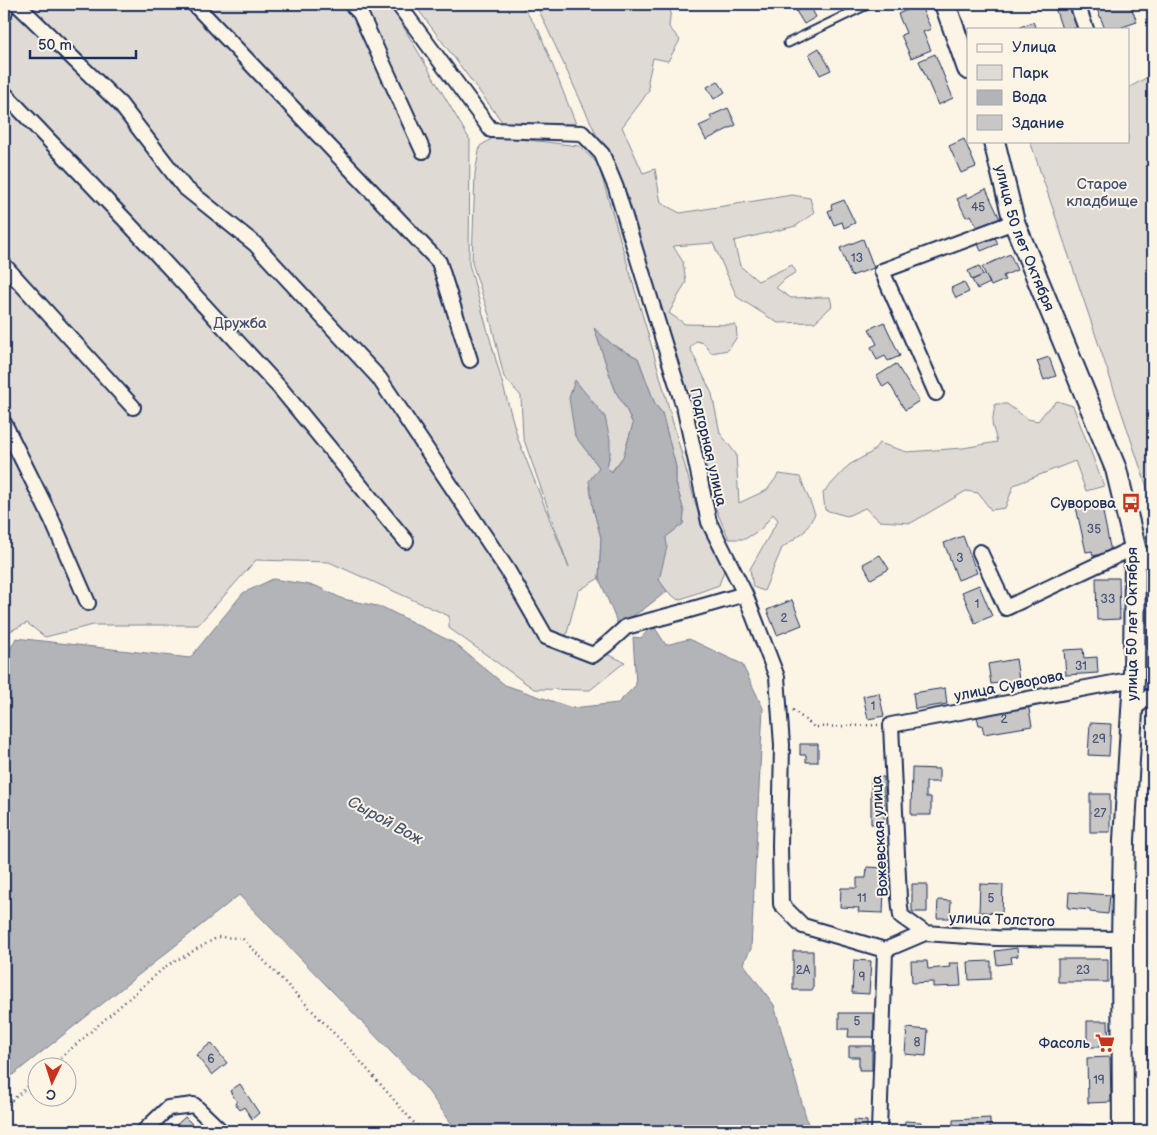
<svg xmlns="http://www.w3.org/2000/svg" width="1157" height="1135" viewBox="0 0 1157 1135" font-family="'Balsamiq Sans',sans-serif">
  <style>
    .green { fill: #dfdbd4; stroke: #7d8599 }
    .water { fill: #b2b4b8; stroke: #767f94 }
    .building { fill: #c8c7c6; stroke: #1b2f5e }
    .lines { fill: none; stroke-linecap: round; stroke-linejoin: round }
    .lane-casing { stroke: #1b2f5e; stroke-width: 11 }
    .street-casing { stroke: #1b2f5e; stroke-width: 18 }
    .secondary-casing { stroke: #1b2f5e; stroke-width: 24 }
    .path { stroke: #1b2f5e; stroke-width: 2.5; stroke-dasharray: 1 4; stroke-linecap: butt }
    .lane { stroke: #fcf5e5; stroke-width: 7 }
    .street { stroke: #fcf5e5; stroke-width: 14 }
    .secondary { stroke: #fcf5e5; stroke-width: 20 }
    .labels { text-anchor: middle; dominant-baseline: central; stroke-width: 4; stroke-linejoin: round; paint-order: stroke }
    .number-label { font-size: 12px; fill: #465578 }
    .park-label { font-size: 15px; fill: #425176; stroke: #fcf5e5 }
    .street-label { font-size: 15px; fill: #1b2f5e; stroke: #fcf5e5 }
    .poi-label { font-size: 15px; fill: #1b2f5e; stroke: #fcf5e5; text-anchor: end }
    .water-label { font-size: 16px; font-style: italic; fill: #485779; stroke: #fcf5e5 }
  </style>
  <rect width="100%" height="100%" fill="#fcf5e5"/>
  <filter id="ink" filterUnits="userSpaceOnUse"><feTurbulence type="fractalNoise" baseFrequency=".02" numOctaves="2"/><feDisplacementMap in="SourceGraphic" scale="10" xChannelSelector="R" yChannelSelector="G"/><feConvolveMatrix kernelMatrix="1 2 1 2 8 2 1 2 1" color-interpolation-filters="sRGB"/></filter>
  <g filter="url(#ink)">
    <path class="green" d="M4 4H390L470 140 469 264 518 439 569 568 523 437 521 396 504 377 490 318 472 263 475 173 480 146 496 136 579 146 598 164 653 351 702 527 724 571 719 585 678 600 667 591 659 580 665 537 683 524 684 512 676 483V467L662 413 655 404 638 358 613 345 595 330 608 370 616 392 626 409 633 424 623 457 611 472 607 467 610 453 605 417 575 381V436L599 467 593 508 601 538 599 578 578 591 566 637 625 662 590 690 534 689 449 628V616L329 562 256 560 198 625H93L45 637 27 623 4 634Z
      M414 4H521L539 31 576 124 503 123Z
      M536 4H679L671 7 669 27 680 40 668 61 653 58 648 81 649 90 641 102 622 127 643 173 655 169 661 203 680 213 792 195 810 198 814 213 796 226 734 241 740 266 758 281 792 265 796 272 785 279 776 288 791 298 830 297 832 306 815 322 778 323 737 297 713 243 673 246 683 262 686 282 669 313 685 324 736 325 737 337 728 350 711 353 704 343 696 341 690 348 712 394 720 433 736 454 739 503 767 490 779 474 800 477 815 514 805 531 782 548 764 591 753 587 750 569 778 520 773 514 761 529 745 539H729L717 512 665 323 603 149Z
      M1153 74V505L1030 141H1128V88Z
      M1057 401 1073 406 1104 486 1086 491 1075 461 1014 485 1005 508 991 510 978 493 966 491 911 523 880 521 865 508 847 516 825 510 823 493 849 465 872 452 879 443 907 452 963 448 997 442 992 424 995 404H1007L1027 419 1038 421 1045 412Z
      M1149 585H1153V653L1148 654 1141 648 1144 592Z"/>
    <path class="water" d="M594 328 613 345 638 358 655 404 662 413 676 467V483L684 512 683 524 666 537 667 547 659 580 667 591 644 609 618 625 599 578 601 538 593 508 589 481 599 467 575 436 569 398 575 380 605 417 610 440V453L607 467 612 472 623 457 633 424 626 409 616 392 608 370Z
      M273 579 316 586 343 599 382 607 454 643 505 685 572 708 618 703 636 685 633 637 641 638 653 625 666 645 689 639 742 664 763 708 751 949 743 963 774 1005 810 1131H457L425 1087 239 895 4 1082V662L16 638 190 658 243 593Z"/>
    <path class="building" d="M809 4 816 17 804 24 796 11Z
      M920 4 931 29 923 32 931 50 911 58 901 35 906 33 898 14Z
      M1057 4H1071L1079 28 1062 29 1054 5Z
      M1095 4H1130L1137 22 1122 27 1123 29H1105Z
      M1033 22 1036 29H1015Z
      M819 48 831 70 820 75 809 54Z
      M935 54 953 98 938 105 919 61Z
      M718 81 725 92 714 99 707 87Z
      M728 108 736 125 706 140 699 126 712 120 710 116Z
      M964 139 976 167 961 173 949 146Z
      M986 189 1000 219 978 229 971 215 966 217 957 199 967 194 968 198Z
      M844 200 855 223 844 228 842 222 834 225 828 211 832 209 831 205Z
      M994 235 998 244 981 251 977 242Z
      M863 239 874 268 851 276 840 248Z
      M1010 254 1017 270 1003 276 1005 280 991 286 982 267Z
      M979 266 983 275 972 280 968 271Z
      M985 274 990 283 977 289 972 280Z
      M964 282 969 292 956 298 951 288Z
      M884 322 900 356 888 361 885 356 877 360 871 347 877 344 869 329Z
      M1049 357 1056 376 1044 380 1037 361Z
      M896 364 919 401 905 410 889 383 883 387 877 376Z
      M1101 502 1111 552 1093 556 1092 551 1086 552 1076 507Z
      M963 536 977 573 958 580 944 543Z
      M880 555 889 569 871 579 863 564Z
      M1096 578H1119L1120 619 1097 620Z
      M979 585 992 616 975 623 962 592Z
      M792 600 802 625 777 635 767 610Z
      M1083 649 1084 658 1097 657 1098 673 1066 675 1064 650Z
      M1016 659 1019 680 991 684 988 664Z
      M945 688 947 704 915 709 913 693Z
      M879 693 884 716 868 719 863 696Z
      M1028 704 1032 726 984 734 982 725H979L976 713Z
      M1090 723 1111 724 1109 756 1088 755Z
      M800 744H818V762H806V755H800Z
      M912 768 939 769V782H926V797H931V815H911Z
      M871 777H884V824H871Z
      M1090 794H1110V832H1090Z
      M867 867 885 868 883 913 858 912 859 908 840 907 841 888H857V878H866Z
      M912 884H927V912H912Z
      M980 884 1003 885 1002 913 979 912Z
      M1069 892 1110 895 1108 914 1090 912V910L1068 908Z
      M938 900 951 901 950 918H937Z
      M1017 948 1018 956 1011 957 1012 963 997 965 995 951Z
      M793 951H813V990H793Z
      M1058 959H1108V982H1058Z
      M854 960 871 961 869 994 852 993Z
      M911 961H927L928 969 950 967 949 963H959L961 986 933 987V982L912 983Z
      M991 961V979L969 980 968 962Z
      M839 1013H874V1037H848L849 1029H839Z
      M1087 1021H1108L1109 1047H1087Z
      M907 1028 928 1030 926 1056 905 1054Z
      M211 1043 227 1063 212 1075 196 1055Z
      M849 1046H872V1070H859V1057H849Z
      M1110 1057 1111 1102 1088 1103 1087 1058Z
      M240 1084 259 1113 252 1119 244 1107 240 1110 235 1103 237 1102 230 1091Z
      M185 1117 199 1131H170Z
      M990 1118V1131H953V1120Z
      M854 1120 867 1121V1131H853Z
      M905 1121 921 1122V1131H904Z
      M1072 1124 1105 1125V1131H1072Z
      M1012 1128H1037V1131H1012Z"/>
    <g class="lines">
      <defs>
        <path id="lane" d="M788 43 869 4"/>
        <path id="street" d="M17 4 120 104 184 187 255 244 379 378 508 571 546 637 593 655 606 645 626 627 686 611 745 594
          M194 4 439 262 470 360
          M351 4 360 13 423 151
          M398 4 491 130 582 133 602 154 616 188 685 411 709 522 745 594 777 677 782 745 780 846 781 904 803 926 885 950
          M1077 4 1086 29
          M4 15 6 4
          M4 93 129 224 280 388 406 541
          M4 265 133 407
          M936 393 882 271 1014 222
          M4 423 52 520 88 603
          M980 552 1006 608 1135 547 1153 565
          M1132 710 1153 694
          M925 933 901 916 899 898 891 725 1134 679
          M885 950 925 933 996 938 1122 939
          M144 1131 168 1108 194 1105 221 1131
          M879 1131 885 950"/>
        <g id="secondary">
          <path d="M945 4 968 69"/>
          <path id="s1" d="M994 141 1014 222 1116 469 1135 547 1134 679 1124 840 1122 939 1123 1131"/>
        </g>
      </defs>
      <use href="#lane" class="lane-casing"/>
      <use href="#street" class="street-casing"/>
      <use href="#secondary" class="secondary-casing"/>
      <path class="path" d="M793 710 814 727 879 725
        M49 1068 165 967 218 937 242 938 354 1054 421 1131
        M4 1107 38 1078"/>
      <use href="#lane" class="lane"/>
      <use href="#street" class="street"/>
      <use href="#secondary" class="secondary"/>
    </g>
  </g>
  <defs>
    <symbol id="bus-bare" viewBox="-9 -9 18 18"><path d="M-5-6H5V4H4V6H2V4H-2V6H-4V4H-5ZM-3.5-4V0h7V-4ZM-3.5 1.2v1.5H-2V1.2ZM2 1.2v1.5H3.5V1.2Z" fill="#c8321e" stroke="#fcf5e5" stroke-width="2.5" paint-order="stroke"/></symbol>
    <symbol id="supermarket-bare" viewBox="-9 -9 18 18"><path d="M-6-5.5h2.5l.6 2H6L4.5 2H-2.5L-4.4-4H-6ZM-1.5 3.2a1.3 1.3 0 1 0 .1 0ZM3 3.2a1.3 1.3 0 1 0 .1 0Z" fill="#c8321e" stroke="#fcf5e5" stroke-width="2.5" paint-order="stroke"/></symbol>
  </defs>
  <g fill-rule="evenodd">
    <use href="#bus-bare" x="1117" y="489" width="28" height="28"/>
    <use href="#supermarket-bare" x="1091" y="1029" width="28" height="28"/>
  </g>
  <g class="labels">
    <g class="number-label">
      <text x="978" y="207">45</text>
      <text x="857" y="258">13</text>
      <text x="1094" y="529">35</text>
      <text x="960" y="558">3</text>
      <text x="1108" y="599">33</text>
      <text x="977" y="604">1</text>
      <text x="784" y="618">2</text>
      <text x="1081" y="666">31</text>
      <text x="873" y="706">1</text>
      <text x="1004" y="719">2</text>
      <text x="1099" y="739">29</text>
      <text x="1100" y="813">27</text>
      <text x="862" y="898">11</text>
      <text x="991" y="898">5</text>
      <text x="803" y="970">2А</text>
      <text x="1083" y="970">23</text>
      <text x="862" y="977">9</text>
      <text x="857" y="1021">5</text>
      <text x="917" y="1042">8</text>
      <text x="211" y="1059">6</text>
      <text x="1099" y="1080">19</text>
    </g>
    <g class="park-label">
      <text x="1102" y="184">Старое<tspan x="1102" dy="17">кладбище</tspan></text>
      <text x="240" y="323">Дружба</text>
    </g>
    <g class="street-label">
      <text stroke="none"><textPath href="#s1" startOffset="102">улица 50 лет Октября</textPath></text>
      <text transform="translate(708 447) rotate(77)">Подгорная улица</text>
      <text transform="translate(1132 624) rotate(-90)">улица 50 лет Октября</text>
      <text transform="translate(1009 686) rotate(-11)">улица Суворова</text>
      <text transform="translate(880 836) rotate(-93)">Вожевская улица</text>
      <text transform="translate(1002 920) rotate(2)">улица Толстого</text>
    </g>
    <g class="poi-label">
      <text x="1116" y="503">Суворова</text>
      <text x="1090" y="1043">Фасоль</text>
    </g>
    <g class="water-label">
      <text transform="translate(385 821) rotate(29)">Сырой Вож</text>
    </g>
  </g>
  <rect width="1157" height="1135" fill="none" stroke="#fcf5e5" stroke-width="20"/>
  <rect x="10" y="10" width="1137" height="1115" fill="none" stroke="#1b2f5e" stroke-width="2" filter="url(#ink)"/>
  <rect x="967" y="28" width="162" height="115" fill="#fcf5e5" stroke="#a2a6af"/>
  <rect x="977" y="44" width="25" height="8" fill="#fcf5e5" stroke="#a2a6af"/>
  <text x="1012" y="52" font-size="15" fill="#1b2f5e">Улица</text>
  <rect x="977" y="65" width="25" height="15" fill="#dfdbd4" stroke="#a2a6af"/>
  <text x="1012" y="78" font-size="15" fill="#1b2f5e">Парк</text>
  <rect x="977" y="90" width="25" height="15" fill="#b2b4b8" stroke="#a2a6af"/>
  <text x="1012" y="102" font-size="15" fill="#1b2f5e">Вода</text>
  <rect x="977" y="115" width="25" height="15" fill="#c8c7c6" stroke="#a2a6af"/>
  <text x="1012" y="128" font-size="15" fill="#1b2f5e">Здание</text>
  <g transform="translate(52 1082) rotate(184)"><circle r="24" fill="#fcf5e5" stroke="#a2a6af"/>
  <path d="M0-4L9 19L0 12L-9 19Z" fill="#c8321e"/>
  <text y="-8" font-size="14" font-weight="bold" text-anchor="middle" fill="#1b2f5e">С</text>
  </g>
  <path d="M30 50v8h106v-8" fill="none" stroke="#1b2f5e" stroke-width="2.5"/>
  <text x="38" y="50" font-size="15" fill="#1b2f5e" stroke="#fcf5e5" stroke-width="4" paint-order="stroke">50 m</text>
</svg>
